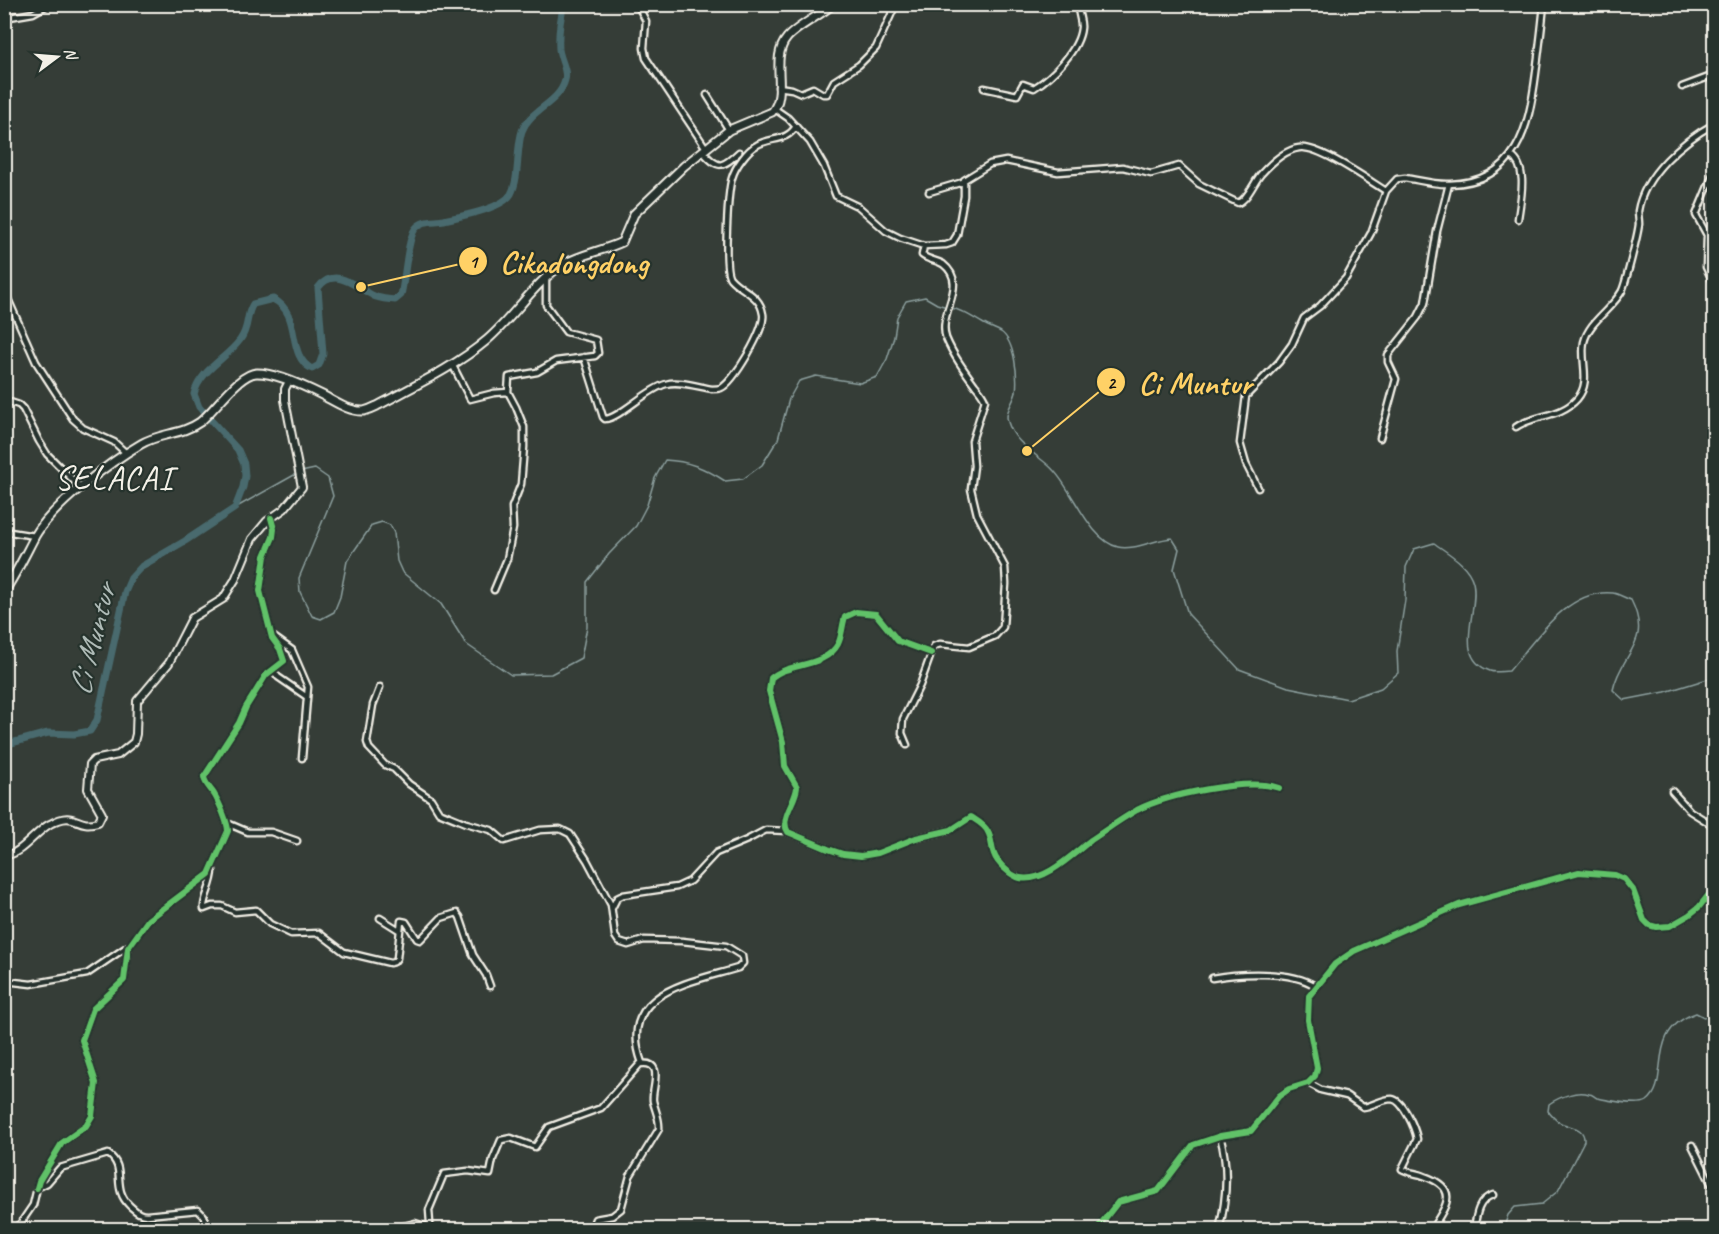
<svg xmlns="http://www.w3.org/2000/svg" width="1719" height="1234" viewBox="0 0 1719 1234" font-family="Caveat,sans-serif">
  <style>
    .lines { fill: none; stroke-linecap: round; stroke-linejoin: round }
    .stream { stroke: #8da09f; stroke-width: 1.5 }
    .river { stroke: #486a6e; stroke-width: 7 }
    .minor-casing { stroke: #f4f1e8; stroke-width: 9 }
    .major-casing { stroke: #f4f1e8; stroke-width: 10 }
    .highway-casing { stroke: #f4f1e8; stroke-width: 11 }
    .minor { stroke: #26332d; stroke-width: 4.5 }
    .major { stroke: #26332d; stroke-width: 6 }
    .highway { stroke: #26332d; stroke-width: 7 }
    .cycleway-casing { stroke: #26332d; stroke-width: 10 }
    .cycleway { stroke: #61c268; stroke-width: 6 }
    .labels { text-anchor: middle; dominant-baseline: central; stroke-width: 4.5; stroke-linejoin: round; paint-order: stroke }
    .water-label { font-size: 32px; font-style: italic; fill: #afbbb7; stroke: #26332d }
    .quarter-label { font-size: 33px; letter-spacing: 1.5px; fill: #f4f1e8; stroke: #26332d }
    .leader { fill: none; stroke: #ffd166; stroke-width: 2 }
    .callout-dot { fill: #ffd166; stroke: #26332d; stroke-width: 2 }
    .mark-label { font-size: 18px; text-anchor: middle; font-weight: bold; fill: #111 }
    .callout-label { font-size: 32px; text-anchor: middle; font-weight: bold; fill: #ffd166; stroke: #26332d; stroke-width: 4.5; stroke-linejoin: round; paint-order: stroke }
  </style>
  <rect width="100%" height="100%" fill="#353d37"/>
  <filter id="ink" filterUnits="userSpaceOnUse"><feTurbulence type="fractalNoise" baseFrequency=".0167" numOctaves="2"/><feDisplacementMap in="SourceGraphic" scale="12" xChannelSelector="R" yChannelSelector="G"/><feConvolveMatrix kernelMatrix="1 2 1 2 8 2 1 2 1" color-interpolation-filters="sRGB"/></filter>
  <g filter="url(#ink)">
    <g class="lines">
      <path class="stream" d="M952 308C964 311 973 318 984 324 989 327 996 329 1001 332 1015 342 1018 376 1016 392 1014 402 1004 412 1008 422 1014 442 1033 452 1048 465 1072 485 1087 539 1118 547 1133 551 1156 539 1172 538L1179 549 1174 569 1188 614 1239 669 1288 687 1348 699 1381 688 1398 673 1397 651 1405 600 1406 567 1414 549 1434 543C1449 554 1468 564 1473 582 1480 610 1451 657 1490 671 1495 673 1503 671 1509 671 1535 641 1567 588 1613 593 1619 594 1625 598 1631 600 1653 644 1621 652 1613 690L1624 700 1665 692 1714 677
        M301 472 315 469 328 478 333 496 299 578 300 592 312 616 321 619 334 612 340 597 347 561 372 525 382 522 390 525 394 533 397 561 402 572 441 604 466 644 511 675 551 674 581 658 587 627V582L609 554 636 526 647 505 655 478 665 460C688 461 705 468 725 481L743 479 762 465 778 439 789 399 799 381 816 376 860 383 877 377 887 359 894 337 897 317 906 301 925 297 937 304 947 307
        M235 508 296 474
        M1503 1230 1508 1215 1515 1207 1542 1204 1558 1191 1584 1141C1585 1126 1569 1128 1559 1122 1554 1119 1551 1115 1548 1111L1549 1104C1559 1097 1577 1090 1589 1094 1593 1094 1593 1096 1597 1098 1608 1100 1638 1107 1647 1101 1672 1083 1643 1031 1696 1013L1708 1019H1714"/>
      <path class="river" d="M4 745 48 733 74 734 90 731 97 720 125 592 131 578 142 566 185 541 235 508 243 487 245 476 244 464 238 450 199 407 194 394C200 370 226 359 240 340 250 327 245 316 253 304L273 299C303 314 285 355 312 369L319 365 323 354 318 288C334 266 355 286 372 295 378 299 387 299 395 300L401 295C405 280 407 240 415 229 423 219 434 222 444 220 461 216 502 209 511 194 520 178 516 148 522 131 530 109 559 104 565 80 568 71 560 59 559 49 558 34 560 20 564 4"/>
      <defs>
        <path id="minor" d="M637 4 646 21 644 48 646 58 706 148
          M4 18 33 13 49 4
          M778 87 792 89 801 93 813 88 823 94H827L834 81 859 65 876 48 896 4
          M1682 87 1714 75
          M984 88 1017 95 1023 84 1034 88C1052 77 1079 50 1081 28 1082 20 1077 13 1078 4
          M707 95 729 130
          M775 109 788 118 810 142 824 166 836 196 859 207 886 231 900 238 924 246 946 245 952 243 957 235 964 196V180L990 164 1006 161 1058 172 1123 167 1151 174 1179 166 1199 184 1238 203C1248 199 1254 182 1261 174 1270 164 1285 150 1299 148 1319 145 1368 180 1386 191
          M702 151C719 170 722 168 739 152
          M1511 156C1529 167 1520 202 1518 219
          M1714 172 1696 215 1707 235 1706 267 1714 284
          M929 192 963 182
          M4 290 36 362 73 419 83 428 114 442 126 453
          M584 357 603 417 605 419C620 418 647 389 666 384 679 380 699 387 712 389 715 389 718 389 721 388 734 382 766 328 763 314 760 294 741 291 730 278 723 269 728 190 732 178 735 167 747 150 757 145 771 137 787 142 796 126
          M452 364 470 399 494 393 508 392
          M4 400 19 405 23 409 39 441 47 454 81 488
          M1516 427C1535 414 1560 418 1577 399 1592 382 1580 361 1584 342 1589 321 1612 309 1622 291 1626 282 1638 234 1639 224 1639 220 1638 215 1638 211 1644 174 1683 141 1714 124
          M1380 438 1396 379 1388 362V355L1418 317 1425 303 1437 231 1449 184
          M1258 488 1246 464 1240 443 1246 396 1279 362 1292 344 1304 318 1320 306 1346 278 1371 233 1386 191 1397 179 1405 178C1419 180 1435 185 1450 184 1517 182 1529 128 1536 73 1539 50 1542 27 1544 4
          M4 531 35 536
          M494 590 507 559 513 528 512 507 521 484 524 447V427L516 407 508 392 509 377 537 372 556 361 595 356 598 353 596 340 566 332 546 305V279
          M271 635 292 650 308 687 302 758
          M931 653 898 641 876 614 856 612 845 617C842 626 842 636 838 644 825 668 789 662 771 678L769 691 783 742 785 766 797 787C796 802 779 818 788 832L828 849 843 854 861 856 878 853 916 838 951 830 971 817C977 821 985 825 988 832 992 839 991 847 994 854 997 863 1011 876 1020 878 1045 883 1074 853 1091 840 1106 830 1121 819 1137 810 1166 795 1248 777 1279 788
          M273 670 278 677 307 697
          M380 687 373 705 367 742 369 748 385 765 394 769 409 784 431 799 439 812 466 823 491 830 504 841 540 830 560 829 570 834 587 860 611 905 615 936 619 942 628 945 644 940 682 941 726 946 742 956 743 963 738 968C689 983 616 992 642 1063
          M907 745 902 733 903 719 920 685 934 646 940 644 969 647 995 636 1003 627 1006 584 1005 567 977 514 971 489 974 466 972 441 985 400C983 394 979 390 975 385 964 370 953 355 946 338 937 312 970 285 943 264 936 260 928 260 922 255L924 246
          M1672 791 1690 811 1714 826
          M227 823 248 832H271L297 841
          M213 870C213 885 202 900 204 909L212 906H222L235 912 256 910 270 924 291 934 319 933 344 952 390 963 394 962 397 958 401 921 406 922 417 939 420 940 441 918 457 913 460 917 473 955 486 975 490 986
          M612 908 617 898 623 895 677 887 690 881 716 853 747 840 766 830 787 831
          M380 918 399 930
          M1212 978C1239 973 1292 970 1315 986
          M14 982 31 984 87 974 128 946
          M1308 1083 1321 1090 1347 1096 1363 1107C1373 1106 1382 1099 1392 1099 1403 1100 1415 1128 1417 1139L1402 1169C1408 1173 1417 1173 1424 1176 1461 1189 1446 1206 1431 1230
          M1692 1145 1714 1189
          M37 1188 39 1181 62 1143 86 1126 92 1116 96 1083 82 1040 93 1009 124 980 128 948 148 920 209 874 228 831C228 823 219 802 214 794 210 788 205 784 204 777L239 723 246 707 266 675 284 661 280 649 272 638 260 591 265 556 273 537 274 529 271 518
          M16 1230 33 1205 37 1188 47 1183 60 1168 108 1154C128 1168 110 1187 130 1206 136 1211 139 1215 147 1215L198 1210 204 1216 207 1230
          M350 1230 400 1227 415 1223 428 1227 430 1223 429 1210 444 1174 468 1171 490 1174 493 1159 501 1140 511 1138 535 1147 549 1127 601 1108 640 1064C666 1060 651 1089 653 1101 655 1110 660 1119 659 1129L630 1176 621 1209 612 1216 595 1219 591 1230
          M1096 1230 1118 1202 1158 1191 1193 1145 1220 1136 1251 1131 1279 1096 1289 1089 1308 1083 1315 1076 1317 1068 1308 1020 1309 996 1335 964 1354 951 1459 905 1579 872 1615 875 1624 879 1633 890 1644 920 1649 925 1656 927 1670 926 1689 915 1699 907 1714 888
          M1219 1230C1227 1198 1229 1167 1220 1136
          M1474 1230C1476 1216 1478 1199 1493 1195"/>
        <path id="major" d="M4 855C19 857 36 831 50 824 77 809 75 829 98 822L102 814 88 789 90 764 94 760 118 755 134 742 136 734 137 701 169 663 192 618 223 599 235 580 252 539 267 521 284 509 302 487 285 400V389L289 381"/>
        <path id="highway" d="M4 592C16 574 25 555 35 536 53 505 110 462 141 444 159 433 182 435 200 422 215 410 239 373 257 373 275 373 306 387 322 395 334 401 349 412 364 411 368 410 373 408 377 406 414 386 455 367 487 340 514 317 532 285 562 265 581 254 603 251 622 242L634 214 684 166 729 130 772 112C789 92 769 59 787 38 797 26 820 16 833 4"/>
      </defs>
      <use href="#minor" class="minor-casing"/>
      <use href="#major" class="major-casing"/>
      <use href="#highway" class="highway-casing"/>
      <use href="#minor" class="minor"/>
      <use href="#major" class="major"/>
      <use href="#highway" class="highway"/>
      <defs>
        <path id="cycleway" d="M931 653 898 641 876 614 856 612 845 617C842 626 842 636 838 644 825 668 789 662 771 678L769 691 783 742 785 766 797 787C796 802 779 818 788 832L828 849 843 854 861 856 878 853 916 838 951 830 971 817C977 821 985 825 988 832 992 839 991 847 994 854 997 863 1011 876 1020 878 1045 883 1074 853 1091 840 1106 830 1121 819 1137 810 1166 795 1248 777 1279 788
          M37 1188 39 1181 62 1143 86 1126 92 1116 96 1083 82 1040 93 1009 124 980 128 948 148 920 209 874 228 831C228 823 219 802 214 794 210 788 205 784 204 777L239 723 246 707 266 675 284 661 280 649 272 638 260 591 265 556 273 537 274 529 271 518
          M1096 1230 1118 1202 1158 1191 1193 1145 1220 1136 1251 1131 1279 1096 1289 1089 1308 1083 1315 1076 1317 1068 1308 1020 1309 996 1335 964 1354 951 1459 905 1579 872 1615 875 1624 879 1633 890 1644 920 1649 925 1656 927 1670 926 1689 915 1699 907 1714 888"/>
      </defs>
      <use href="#cycleway" class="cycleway-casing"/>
      <use href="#cycleway" class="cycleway"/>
    </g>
  </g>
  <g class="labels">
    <g class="water-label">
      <text transform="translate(92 640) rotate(-76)">Ci Muntur</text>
    </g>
    <g class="quarter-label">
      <text x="114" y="478">SELACAI</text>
    </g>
  </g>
  <path class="leader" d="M361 287L473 261M1027 451L1111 382"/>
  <g class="callout-dot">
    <circle cx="361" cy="287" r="6"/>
    <circle cx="1027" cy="451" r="6"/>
    <circle cx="473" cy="261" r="15"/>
    <circle cx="1111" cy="382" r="15"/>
  </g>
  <g class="mark-label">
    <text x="473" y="268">1</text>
    <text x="1111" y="389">2</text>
  </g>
  <g class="callout-label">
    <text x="574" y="273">Cikadongdong</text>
    <text x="1195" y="394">Ci Muntur</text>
  </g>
  <rect width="1719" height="1234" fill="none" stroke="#26332d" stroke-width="24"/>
  <rect x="12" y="12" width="1695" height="1210" fill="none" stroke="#f4f1e8" stroke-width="2" filter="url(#ink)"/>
  <g transform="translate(57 57) rotate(74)" stroke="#26332d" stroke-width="4.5" paint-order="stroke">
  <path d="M0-4.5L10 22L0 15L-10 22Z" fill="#f4f1e8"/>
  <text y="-9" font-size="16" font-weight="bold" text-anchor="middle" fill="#f4f1e8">N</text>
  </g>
</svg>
